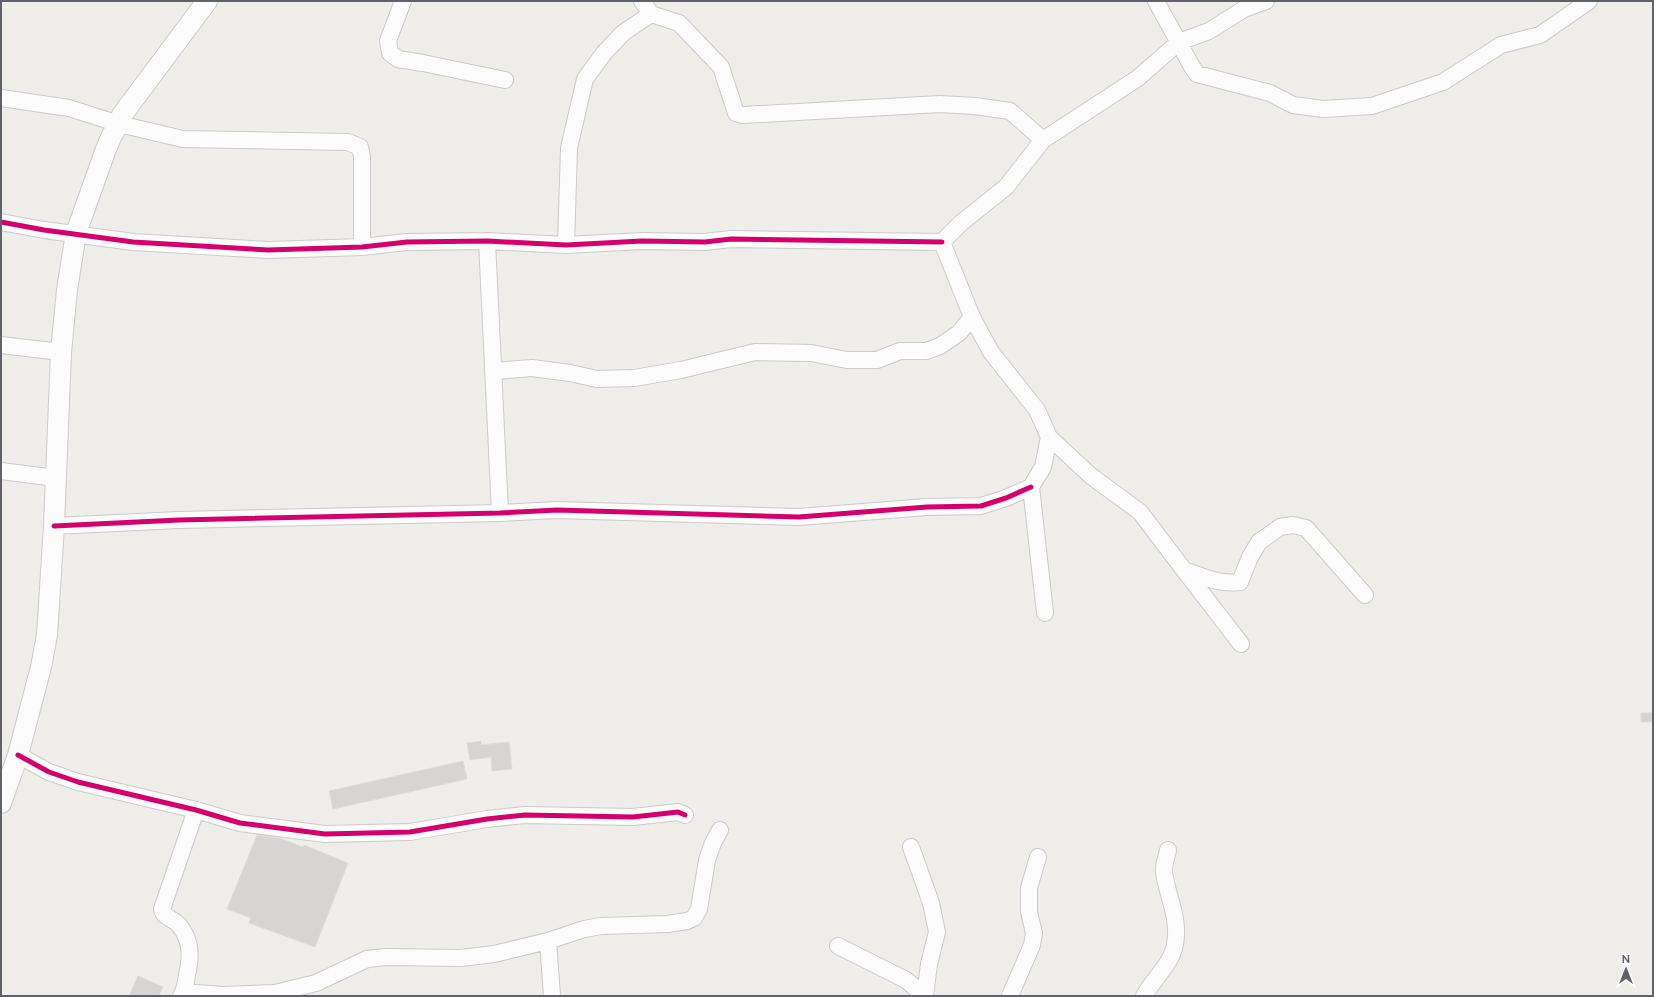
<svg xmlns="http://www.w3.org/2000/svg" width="1654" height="997" viewBox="0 0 1654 997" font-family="Raleway,sans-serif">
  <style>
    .building { fill: #d6d5d3; stroke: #deddd9 }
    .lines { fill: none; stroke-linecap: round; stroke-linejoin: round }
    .minor-casing { stroke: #cbcccc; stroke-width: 18 }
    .tertiary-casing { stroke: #cbcccc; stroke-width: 22 }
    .minor { stroke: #fdfcfc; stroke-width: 16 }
    .tertiary { stroke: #fdfcfc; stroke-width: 20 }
    .cycleway-casing { stroke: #fff; stroke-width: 8 }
    .cycleway { stroke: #d6006c; stroke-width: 5 }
  </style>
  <rect width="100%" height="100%" fill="#efeeea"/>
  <path class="building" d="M1641 713H1653V722H1641Z
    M481 741V745L509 742 512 769 492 771 491 757 470 760 467 743Z
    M463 761 467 779 333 809 329 791Z
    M257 835 279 838 303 847 304 845 348 863 315 947 249 923 251 918 227 909Z
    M138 976 163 987 159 996H129Z"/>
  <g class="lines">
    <defs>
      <path id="minor" d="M403 1 388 41 390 53 398 59 423 63 505 80
        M642 1 651 14 679 23 721 67 736 113 743 115 940 104 975 106 1010 111 1043 140
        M1156 1 1191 65 1197 74 1270 93 1293 105 1323 109 1372 106 1443 82 1501 45 1540 35 1589 1
        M1 98 69 108 119 124 183 139 348 142 360 147 362 157V247
        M1 222 44 230 133 242 268 250 362 247 407 242 487 241 566 245 642 241 705 242 731 239 942 242
        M487 241 500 513
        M566 245 569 148 585 79 604 53 623 33 651 14
        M1 345 61 352
        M494 371 532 368 570 373 597 379 634 378 681 370 755 352 811 353 847 360H877L900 351H926L940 346 959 333 972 317
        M1049 437 1091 476 1140 512 1184 570 1241 644
        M1 471 56 478
        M54 526 179 520 500 513 557 510 799 517 927 507 981 506 1006 498 1031 487
        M1184 570C1202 576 1220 585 1240 582L1250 557 1259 542 1280 527 1293 525 1306 528 1365 595
        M1045 613 1031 487 1043 467 1049 437 1037 410 991 352 972 317 942 242 961 223 1006 187 1043 140 1138 78 1179 42 1209 31 1244 9 1266 1
        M18 755 49 772 78 782 196 810 240 823 325 834 410 832 487 819 525 815 633 817 678 812 685 815
        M911 847 931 903 937 932 929 964 925 996
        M548 941 552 996
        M838 946 906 980 925 996
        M183 992 223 995 275 993 316 983 367 959 386 957 461 958 494 954 548 941 584 929 601 926 667 924 687 921 694 918 699 909 707 860 713 843 720 830
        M181 996C185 990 186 982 187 975 191 957 192 941 179 925 173 918 164 919 162 909L196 810
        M1010 996 1032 945 1034 933 1029 912V888L1038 857
        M1144 996C1153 979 1172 964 1175 944 1180 918 1167 896 1164 872 1163 865 1167 857 1168 850"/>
      <path id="tertiary" d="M1 803 18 755 41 667 47 635 54 526 61 352 67 290 76 233 106 149 112 135 119 124 122 115 207 1"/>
    </defs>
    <use href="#minor" class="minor-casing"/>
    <use href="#tertiary" class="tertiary-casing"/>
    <use href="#minor" class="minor"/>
    <use href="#tertiary" class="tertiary"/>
    <defs>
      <path id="cycleway" d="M1 222 44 230 133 242 268 250 362 247 407 242 487 241 566 245 642 241 705 242 731 239 942 242
        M54 526 179 520 500 513 557 510 799 517 927 507 981 506 1006 498 1031 487
        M18 755 49 772 78 782 196 810 240 823 325 834 410 832 487 819 525 815 633 817 678 812 685 815"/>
    </defs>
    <use href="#cycleway" class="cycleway-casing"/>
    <use href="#cycleway" class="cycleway"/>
  </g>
  <rect width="1654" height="997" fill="none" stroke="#5f6368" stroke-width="4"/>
  <g transform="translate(1626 969)" stroke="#ffffff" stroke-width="3" paint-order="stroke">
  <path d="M0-3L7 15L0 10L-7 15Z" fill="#5f6368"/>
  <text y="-6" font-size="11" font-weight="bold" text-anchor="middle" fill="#5f6368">N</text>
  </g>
</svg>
